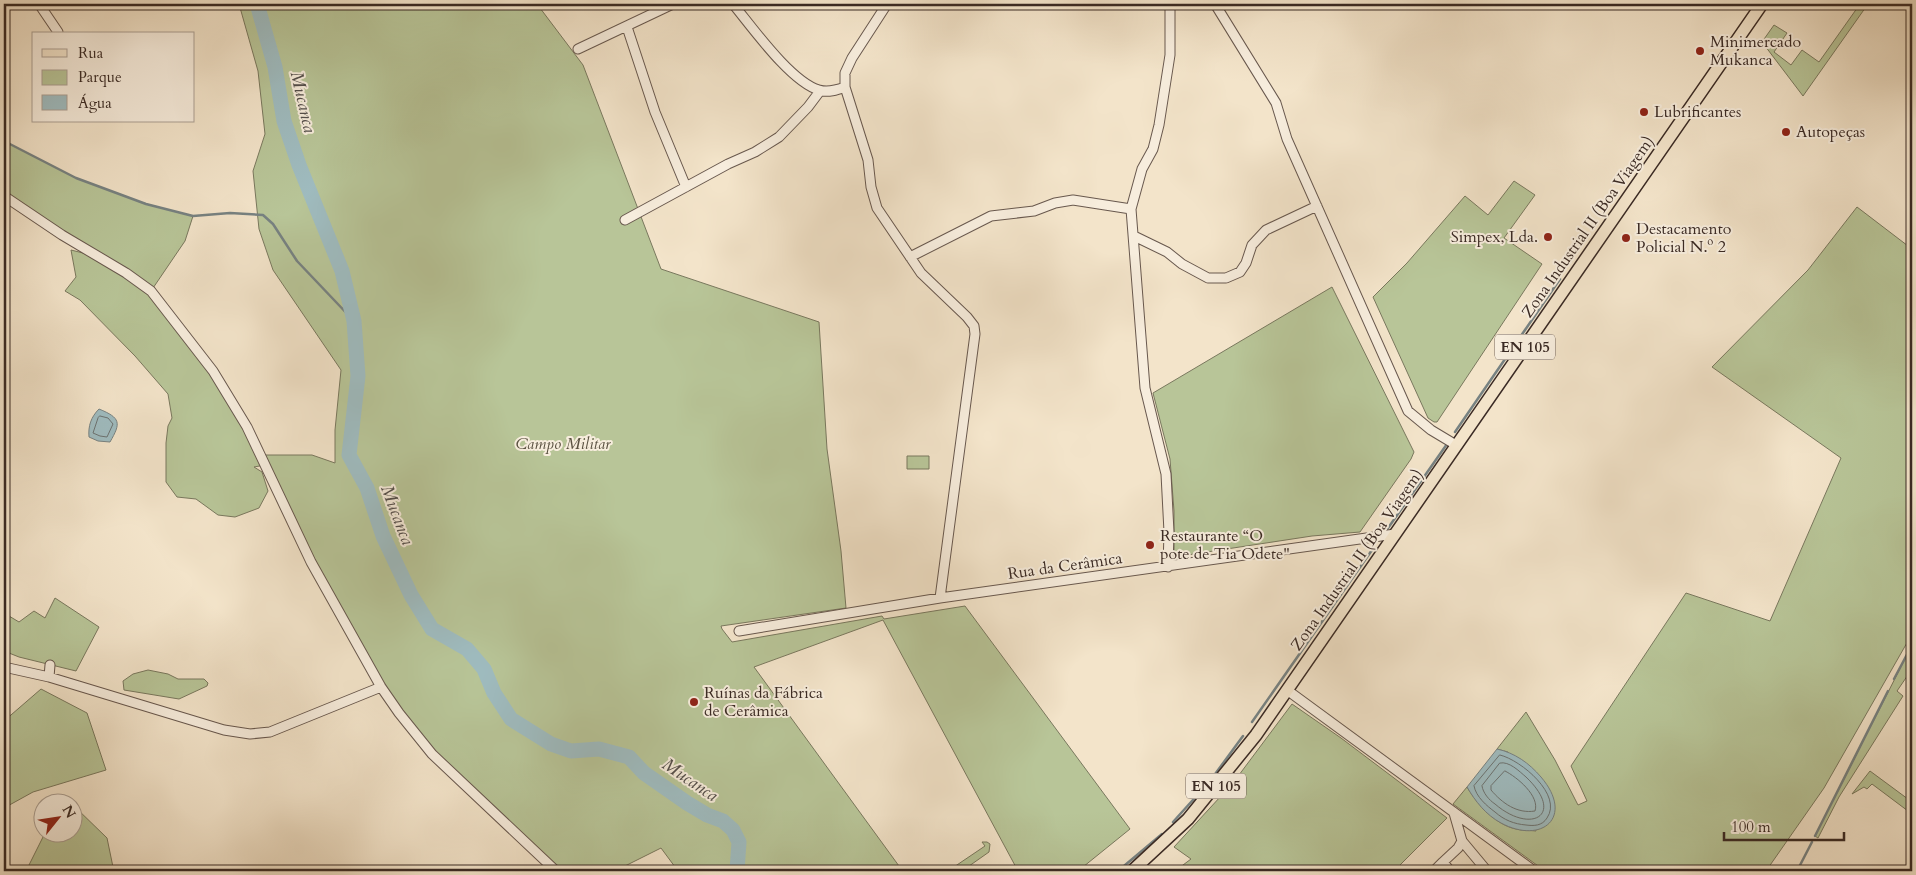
<svg xmlns="http://www.w3.org/2000/svg" width="1916" height="875" viewBox="0 0 1916 875" font-family="Cardo,serif">
  <style>
    .green { fill: #b8c598; stroke: #79785e }
    .water { fill: #9fbcc0; stroke: #778282 }
    .lines { fill: none; stroke-linecap: round; stroke-linejoin: round }
    .shore { stroke: #6c7372; stroke-width: 1 }
    .stream { stroke: #778282; stroke-width: 2.5 }
    .river { stroke: #9fbcc0; stroke-width: 15 }
    .minor-casing { stroke: #68584e; stroke-width: 11 }
    .major-casing { stroke: #3a2a24; stroke-width: 14 }
    .minor { stroke: #f7eddd; stroke-width: 9 }
    .major { stroke: #f3e4ca; stroke-width: 11 }
    .poi-dot { fill: #8f2418; stroke: #f7eddd; stroke-width: 2 }
    .labels { text-anchor: middle; dominant-baseline: central; stroke-width: 4; stroke-linejoin: round; paint-order: stroke }
    .shield { fill: #f7eddd; stroke: #73645c; stroke-width: 1 }
    .shield-label { font-size: 15px; font-weight: bold; fill: #3a2a24 }
    .poi-label { font-size: 16px; fill: #3a2a24; stroke: #f7eddd; text-anchor: start }
    .street-label { font-size: 16px; fill: #3a2a24; stroke: #f7eddd }
    .park-label { font-size: 16px; font-style: italic; fill: #5a5141; stroke: #f7eddd }
    .water-label { font-size: 18px; font-style: italic; fill: #534e4b; stroke: #f7eddd }
  </style>
  <rect width="100%" height="100%" fill="#f3e4ca"/>
  <filter id="stains"><feTurbulence type="fractalNoise" baseFrequency=".004" numOctaves="4"/><feColorMatrix values="0 0 0 0 .2 0 0 0 0 .09 0 0 0 0 .02 0 0 0 .5 -.17"/></filter>
  <radialGradient id="worn" r=".72"><stop offset=".6" stop-color="#630" stop-opacity="0"/><stop offset="1" stop-color="#630" stop-opacity=".3"/></radialGradient>
  <path class="green" d="M239 4H537L583 65 661 269 819 322 827 449 841 551 846 608 721 626 722 629 732 642 882 616 884 619 965 606 1130 829 1078 871H1018L883 620 754 667 899 866 892 871H678L661 848 615 871H556L432 754 381 687 265 465 254 467 262 472 268 491 259 508 235 517 218 515 196 499 177 497 166 482V443L168 426 172 418 168 394 135 356 80 300 65 291 76 277 71 250 95 256 4 196V141L76 178 146 204 193 216 185 241 151 291 213 371 260 455H312L335 463V430L341 370 273 270 259 229 253 171 265 134 258 71Z
    M1860 4H1868L1803 96 1762 42 1774 25 1787 33 1774 52 1791 65 1802 50 1819 62Z
    M1514 181 1535 195 1504 238 1542 264 1437 422H1434L1428 418 1373 297 1407 263 1465 196 1488 215Z
    M1857 207 1912 249V634L1824 788 1766 871H1545L1453 804 1467 787C1477 804 1496 825 1516 829 1523 831 1530 830 1536 831L1508 752 1497 749 1526 712 1555 760 1578 805 1587 801 1571 766 1686 593 1770 621 1841 458 1712 367 1808 270Z
    M1332 287 1414 452 1411 459 1360 532 1312 536 1174 557V511L1170 459 1153 393Z
    M907 456H929V469H907Z
    M55 598 99 627 76 671 19 657 4 651V613L19 622 34 611 45 618Z
    M1912 645V669L1897 691 1903 696 1839 797 1818 838 1815 836Z
    M148 670 168 674 178 679H204L208 683 207 686 179 699 124 690 123 681 133 674Z
    M41 689 87 713 106 770 33 792 4 808V721Z
    M1292 704 1341 738 1447 818 1394 871H1204L1199 866 1194 871H1175L1191 859 1174 847 1233 783Z
    M1870 771 1912 802V814L1872 784 1867 789 1864 787 1852 794Z
    M73 805 107 838 113 867 122 871H26L45 833 72 832Z
    M982 842H987L990 844 989 852 962 871H948L985 846Z"/>
  <path class="water" d="M99 409C121 418 121 423 110 442L98 441 89 437C88 426 91 417 99 409Z
    M1497 749C1515 753 1529 763 1541 777 1575 817 1542 845 1501 823 1486 815 1475 801 1467 787Z"/>
  <g class="lines">
    <path class="shore" d="M100 416 108 418 113 424 107 437 100 436 93 433 98 418Z
      M1500 755C1521 760 1563 795 1547 818 1542 826 1534 826 1526 825 1514 824 1504 820 1495 812 1487 806 1476 797 1474 786Z
      M1500 763C1509 761 1519 771 1526 777 1566 815 1531 835 1495 804 1489 800 1483 793 1482 786Z
      M1505 771C1517 777 1540 796 1535 811 1517 814 1502 803 1491 790V786Z"/>
    <path class="stream" d="M4 141 76 178 146 204 193 216 230 213 263 215 273 224 297 261 354 321
      M1455 432 1560 279
      M1386 531 1447 444
      M1894 679 1912 645
      M1252 722 1372 550
      M1173 822 1210 781 1243 736
      M1815 836 1888 691
      M1118 871 1162 834
      M1797 871 1812 842"/>
    <path class="river" d="M257 4 275 67 284 121 299 165 342 271 354 321 358 376 349 455 367 488 383 536 411 595 432 629 467 649 484 669 494 693 511 719 551 744 571 751 599 749 629 757 644 773 687 803 707 815 723 821 733 830 739 842 737 871"/>
    <defs>
      <path id="minor" d="M39 4 58 32
        M733 4C752 27 791 82 819 90 828 93 837 90 845 87
        M887 4 852 58 845 73V87L868 160 871 187 877 208 921 273 967 317 974 326 975 334 940 598
        M1215 4 1276 103 1287 139 1408 411 1431 430 1456 445
        M627 27 655 112 686 187
        M578 49 673 4
        M4 196 62 235 126 273 151 291 213 371 247 427 311 562 381 687 399 713 432 754 556 871
        M625 220 728 164 755 152 779 137 808 107 820 91
        M1134 236 1167 252 1182 264 1208 278H1226L1240 272 1246 263 1252 245 1266 230 1317 206
        M910 257 991 216 1034 211 1055 203 1073 200 1131 209
        M1168 567 1169 532 1166 474 1145 388 1131 209 1142 169 1153 149 1159 125 1170 55V4
        M739 631 940 598 1395 534
        M4 667 49 677 224 730 250 734 270 732 381 687
        M49 677 50 665
        M1287 690 1534 871
        M1454 813 1462 841 1487 871
        M1443 862 1458 848 1462 841
        M1434 871 1443 862 1450 871"/>
      <path id="major" d="M1132 871 1188 819 1256 735 1762 4"/>
    </defs>
    <use href="#minor" class="minor-casing"/>
    <use href="#major" class="major-casing"/>
    <use href="#minor" class="minor"/>
    <use href="#major" class="major"/>
  </g>
  <g class="poi-dot">
    <circle cx="1700" cy="51" r="5"/>
    <circle cx="1644" cy="112" r="5"/>
    <circle cx="1786" cy="132" r="5"/>
    <circle cx="1548" cy="237" r="5"/>
    <circle cx="1626" cy="238" r="5"/>
    <circle cx="1150" cy="545" r="5"/>
    <circle cx="694" cy="702" r="5"/>
  </g>
  <g class="labels">
    <g class="shield">
      <rect x="1495" y="334.5" width="60" height="25" rx="4"/>
      <rect x="1186" y="773.5" width="60" height="25" rx="4"/>
    </g>
    <g class="shield-label">
      <text x="1525" y="347">EN 105</text>
      <text x="1216" y="786">EN 105</text>
    </g>
    <g class="poi-label">
      <text x="1710" y="42">Minimercado<tspan x="1710" dy="18">Mukanca</tspan></text>
      <text x="1654" y="112">Lubrificantes</text>
      <text x="1796" y="132">Autopeças</text>
      <text x="1636" y="229">Destacamento<tspan x="1636" dy="18">Policial N.º 2</tspan></text>
      <text x="1538" y="237" text-anchor="end">Simpex, Lda.</text>
      <text x="1160" y="536">Restaurante “O<tspan x="1160" dy="18">pote de Tia Odete"</tspan></text>
      <text x="704" y="693">Ruínas da Fábrica<tspan x="704" dy="18">de Cerâmica</tspan></text>
    </g>
    <g class="street-label">
      <text transform="translate(1588 227) rotate(-55)">Zona Industrial II (Boa Viagem)</text>
      <text transform="translate(1357 560) rotate(-55)">Zona Industrial II (Boa Viagem)</text>
      <text transform="translate(1065 566) rotate(-8)">Rua da Cerâmica</text>
    </g>
    <g class="park-label">
      <text x="563" y="444">Campo Militar</text>
    </g>
    <g class="water-label">
      <text transform="translate(303 102) rotate(77)">Mucanca</text>
      <text transform="translate(397 515) rotate(69)">Mucanca</text>
      <text transform="translate(690 780) rotate(34)">Mucanca</text>
    </g>
  </g>
  <rect width="1916" height="875" fill="none" stroke="#f3e4ca" stroke-width="20"/>
  <rect x="5" y="5" width="1906" height="865" fill="none" stroke="#3a2a24" stroke-width="2.5"/>
  <rect x="10" y="10" width="1896" height="855" fill="none" stroke="#3a2a24"/>
  <rect x="32" y="32" width="162" height="90" fill="#f7eddd" stroke="#ab9f93"/>
  <rect x="42" y="49" width="25" height="8" fill="#f3e4ca" stroke="#ab9f93"/>
  <text x="78" y="58" font-size="15" fill="#3a2a24">Rua</text>
  <rect x="42" y="70" width="25" height="15" fill="#b8c598" stroke="#ab9f93"/>
  <text x="78" y="82" font-size="15" fill="#3a2a24">Parque</text>
  <rect x="42" y="95" width="25" height="15" fill="#9fbcc0" stroke="#ab9f93"/>
  <text x="78" y="108" font-size="15" fill="#3a2a24">Água</text>
  <g transform="translate(58 818) rotate(60)"><circle r="24" fill="#f7eddd" stroke="#ab9f93"/>
  <path d="M0-4L9 19L0 12L-9 19Z" fill="#8f2418"/>
  <text y="-8" font-size="14" font-weight="bold" text-anchor="middle" fill="#3a2a24">N</text>
  </g>
  <path d="M1724 832v8h120v-8" fill="none" stroke="#3a2a24" stroke-width="2.5"/>
  <text x="1731" y="832" font-size="15" fill="#3a2a24" stroke="#f7eddd" stroke-width="4" paint-order="stroke">100 m</text>
  <rect width="100%" height="100%" filter="url(#stains)"/>
  <rect width="100%" height="100%" fill="url(#worn)"/>
</svg>
